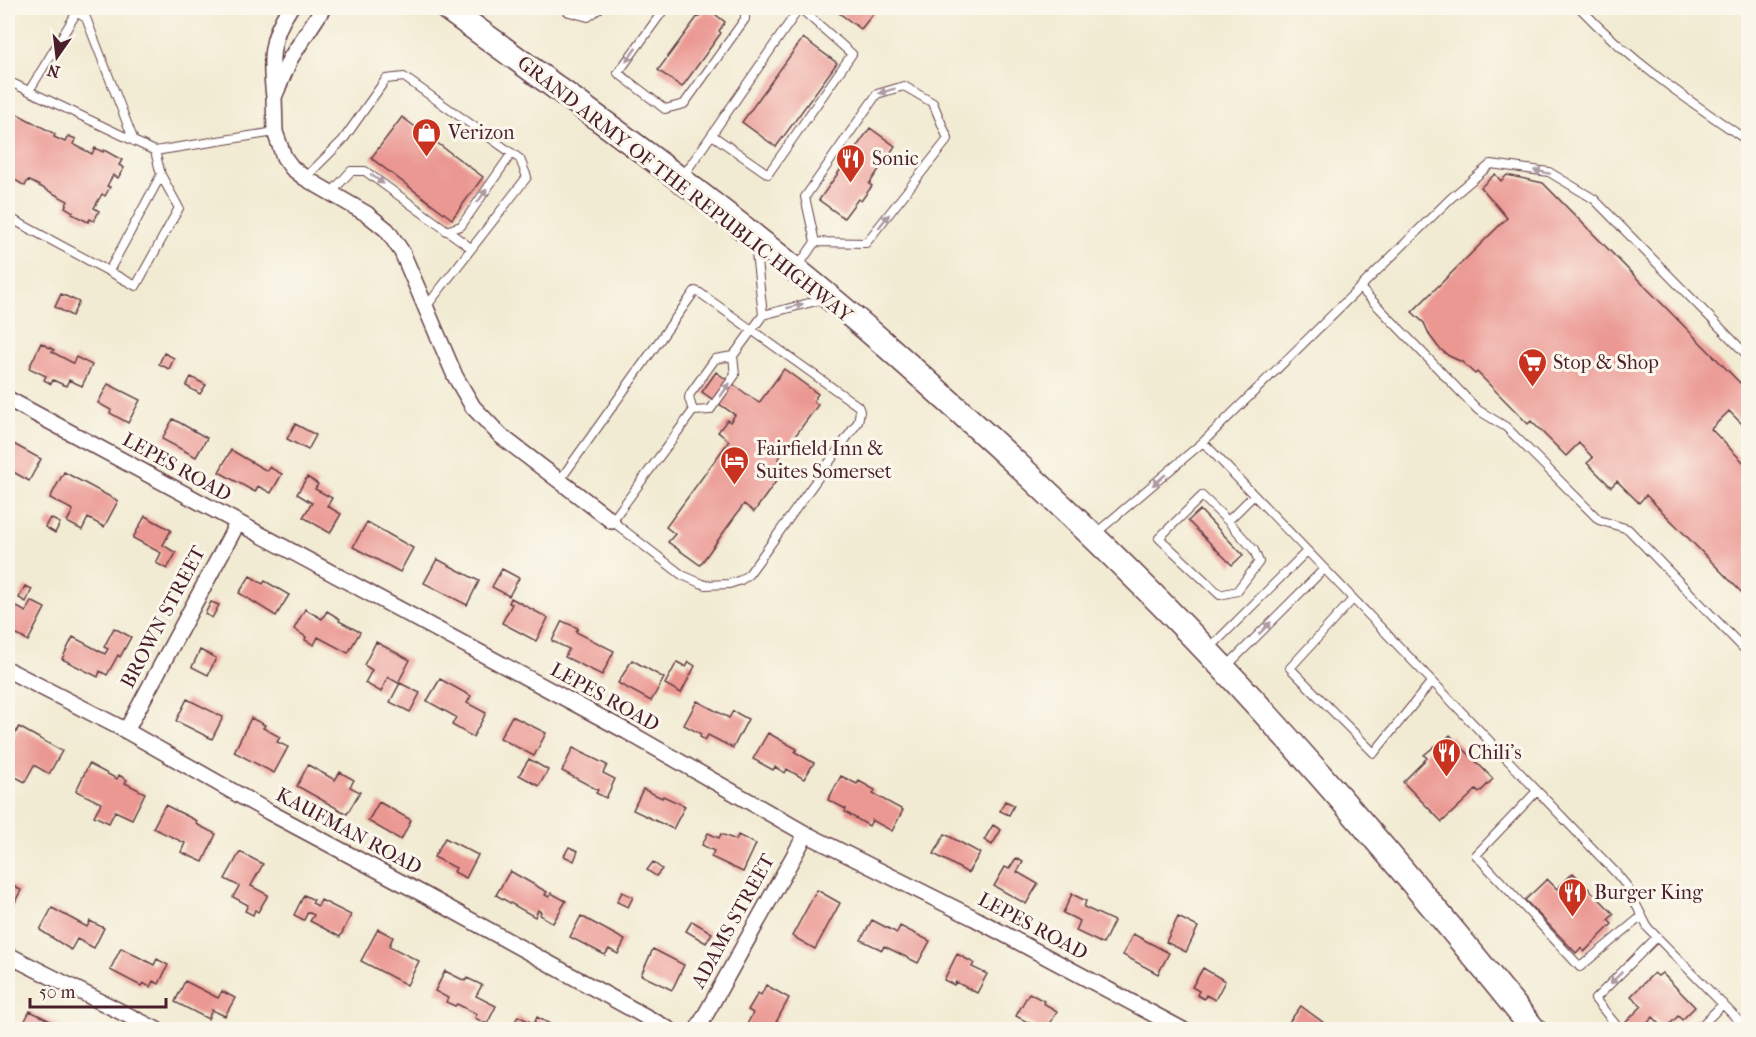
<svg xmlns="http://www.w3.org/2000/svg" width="1756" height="1037" viewBox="0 0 1756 1037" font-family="'IM FELL French Canon',serif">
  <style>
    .building { fill: #eb9792 }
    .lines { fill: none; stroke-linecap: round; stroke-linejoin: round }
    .lane-casing { stroke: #633e44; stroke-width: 10 }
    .street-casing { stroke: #633e44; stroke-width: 18 }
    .primary-casing { stroke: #633e44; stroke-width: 27 }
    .lane { stroke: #fff; stroke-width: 8 }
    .street { stroke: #fff; stroke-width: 15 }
    .primary { stroke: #fff; stroke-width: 24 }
    .oneway { fill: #ae9aa0 }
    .labels { text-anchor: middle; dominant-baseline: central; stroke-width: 6; stroke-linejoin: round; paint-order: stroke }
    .poi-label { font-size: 20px; fill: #4a1f2b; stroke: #fbf7ec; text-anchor: start }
    .street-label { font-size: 20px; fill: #4a1f2b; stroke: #fbf7ec }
  </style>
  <rect width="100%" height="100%" fill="#fbf7ec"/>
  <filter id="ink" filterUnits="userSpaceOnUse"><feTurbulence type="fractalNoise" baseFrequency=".0167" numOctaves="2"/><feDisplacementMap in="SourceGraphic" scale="12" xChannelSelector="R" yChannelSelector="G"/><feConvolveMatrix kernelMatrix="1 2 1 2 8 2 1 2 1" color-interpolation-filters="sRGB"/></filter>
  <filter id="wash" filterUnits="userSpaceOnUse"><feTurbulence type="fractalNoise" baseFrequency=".008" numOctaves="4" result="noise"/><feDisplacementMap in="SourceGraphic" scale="24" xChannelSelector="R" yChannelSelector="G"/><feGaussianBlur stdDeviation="1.35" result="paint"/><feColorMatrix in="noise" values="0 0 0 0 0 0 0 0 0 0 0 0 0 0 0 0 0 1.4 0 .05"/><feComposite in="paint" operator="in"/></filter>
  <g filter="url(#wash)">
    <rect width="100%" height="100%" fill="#f2ebd3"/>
    <g id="blocks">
      <path class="building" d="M707 8 725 22 719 31 721 33 682 87 658 70 698 16 700 17Z
        M832 8H878L861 29Z
        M803 38 837 63 776 147 742 122Z
        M8 109 55 134 54 137 65 142 68 136 76 139 73 144 92 154 95 148 103 152 104 150 122 160 119 165 124 168 118 178 113 175 107 186 110 187 105 196 102 194 94 208 99 211 94 221 90 219 88 222 72 214 73 212 65 207 68 201 28 180 25 186 8 176Z
        M402 117 483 177 452 219 371 158Z
        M870 128 895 146 869 184 872 186 861 201 858 199 844 218 819 200Z
        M1495 174 1501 181 1507 175 1543 183 1748 391V430L1729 411 1711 429 1748 467V599L1646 495 1639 503 1617 481 1611 487 1587 463 1593 458 1579 443 1566 456 1531 421 1528 424 1477 372 1475 374 1462 362 1449 356 1439 348 1430 336 1424 323 1412 312 1507 218 1481 187Z
        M61 294 79 302 72 316 55 307Z
        M41 343 54 350 52 352 73 363 76 357 92 365 82 386 69 380 66 386 53 380 51 384 44 380 46 376 29 368Z
        M164 353 174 358 169 369 159 364Z
        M784 369 818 394 813 401 818 405 778 459 787 466 754 512 744 504 700 565 668 542 675 534 666 527 729 441 718 432 727 420 730 422 735 415 702 392 716 372 759 403Z
        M191 377 206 385 200 394 186 386Z
        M108 384 140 400 128 423 110 413 111 410 98 403Z
        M173 419 207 438 196 457 162 439Z
        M295 424 316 435 308 450 287 439Z
        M8 441 41 459 29 481 8 469Z
        M231 450 267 471 269 467 282 474 271 493 258 486 255 492 219 472Z
        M64 472 118 501 104 527 88 518 82 530 67 522 73 510 50 498Z
        M307 477 318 484 315 489 332 498 327 506 341 514 330 533 303 517 312 503 297 494Z
        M1200 510 1243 555 1232 565 1188 521Z
        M145 516 171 530 163 545 176 553 167 569 156 563 161 553 133 538Z
        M50 518 60 523 55 533 45 527Z
        M367 522 413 548 400 572 353 547Z
        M437 559 479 581 467 605 424 583Z
        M502 569 519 578 509 596 492 587Z
        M250 576 263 584 265 581 289 595 276 616 239 593Z
        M25 586 32 589 26 602 19 598Z
        M511 598 548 618 536 641 502 623 512 604 509 603Z
        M31 601 45 608 28 641 8 630V602L26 612Z
        M211 602 219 605 212 618 205 614Z
        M305 609 322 619 327 611 340 619 339 621 360 632 348 653 318 637 314 645 305 640 306 637 294 629Z
        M562 621 578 628 576 632 614 651 602 675 565 657 569 649 552 641Z
        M114 628 131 637 120 657 118 655 107 675 100 671 98 677 62 659 73 637 105 654 108 649 104 647Z
        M376 642 410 660 398 683 388 677 381 692 365 683 372 670 364 665Z
        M200 650 216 658 208 675 192 667Z
        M632 660 664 678 651 701 618 683Z
        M677 662 686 667 689 662 695 666 681 693 665 684Z
        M440 679 471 696 467 703 486 713 473 737 452 725 456 717 427 701Z
        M400 683 420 693 410 712 390 702Z
        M187 699 223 717 212 739 176 721Z
        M697 701 729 718 733 711 748 719 733 748 708 735 705 740 700 737 701 734 684 725Z
        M512 716 546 733 534 756 500 738Z
        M251 718 265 725 263 728 280 737 277 742 288 747 274 773 234 752Z
        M19 727 62 751 49 774 34 765 25 782 8 773 10 764 8 763V747Z
        M768 733 797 749 795 752 814 763 804 779 787 769 785 773 775 767 773 770 753 759Z
        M1450 735 1493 779 1479 793 1476 790 1442 822 1403 782 1427 758 1424 755 1436 745 1438 747Z
        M573 748 607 765 603 773 615 779 606 798 596 793 598 790 562 771Z
        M529 759 548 770 539 786 519 775Z
        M89 764 117 779 119 775 127 780 125 783 145 793 132 819 115 811 109 823 94 816 101 803 76 791Z
        M308 765 335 780 340 772 354 780 350 787 360 792 347 814 297 786Z
        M841 776 857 784 859 781 875 790 873 794 903 810 892 831 872 820 869 826 845 812 846 809 828 800Z
        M643 789 662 798 663 796 685 806 673 829 633 810Z
        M1005 801 1014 805 1009 815 1000 811Z
        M379 802 411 820 401 840 368 821Z
        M165 805 197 821 196 824 216 834 203 862 181 852 185 843 153 828Z
        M993 825 1001 830 992 845 984 840Z
        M708 833 719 838 721 834 736 840 738 835 756 844 743 872 711 857 714 851 702 845Z
        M945 834 980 853 968 873 934 854Z
        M445 838 478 855 466 878 454 872 456 868 434 857Z
        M569 847 578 851 574 861 564 856Z
        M240 852 263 864 251 886 268 895 258 912 255 910 253 915 245 911 248 905 233 897 239 886 225 879Z
        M1016 858 1023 862 1017 872 1038 884 1026 904 994 886 1005 867 1009 869Z
        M653 862 662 869 656 876 647 870Z
        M510 871 547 892 545 895 549 897 551 893 566 901 553 923 540 915 541 912 538 910 535 917 496 895Z
        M1573 873 1614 914 1608 920 1612 924 1584 952 1581 948 1576 953 1525 900 1547 879 1557 889Z
        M8 883 21 890 11 910 8 908Z
        M817 890 840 903 815 949 792 936Z
        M622 892 633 897 628 907 617 902Z
        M1072 894 1086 901 1084 907 1114 921 1103 944 1076 931 1080 921 1063 913Z
        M304 895 314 900 312 903 318 906 321 900 351 915 340 937 310 921 314 915 308 912 304 920 294 915Z
        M52 908 87 927 90 921 104 928 94 948 77 939 71 950 40 930Z
        M581 916 625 940 618 954 609 949 605 955 570 937Z
        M1178 917 1198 927 1186 952 1166 942Z
        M872 920 897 933 900 926 930 941 918 963 884 946 882 950 861 940Z
        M692 921 712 933 706 943 686 931Z
        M378 929 393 937 389 946 419 961 407 985 361 961Z
        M1133 934 1169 953 1158 974 1123 955Z
        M121 948 154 965 157 959 168 965 159 984 153 981 150 987 143 983 141 986 110 970Z
        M653 949 684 965 672 990 641 975Z
        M957 954 974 963 972 967 987 974 977 993 956 982 954 985 944 980Z
        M1203 968 1225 981 1215 1000 1206 995 1204 999 1197 995 1199 991 1192 987Z
        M445 971 465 981 467 978 482 985 476 996 496 1006 487 1024 475 1018 477 1014 457 1004 455 1006 446 1002 448 998 435 991Z
        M1654 973 1658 976 1662 973 1695 1007 1682 1020 1678 1016 1665 1029 1653 1017 1641 1030H1629L1624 1024 1642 1006 1631 996Z
        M185 981 218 998 222 991 235 998 225 1016 212 1010 208 1019 175 1002Z
        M766 985 789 998 774 1026 780 1030H744L753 1013 748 1010 758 993 761 995Z
        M1029 993 1044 1001 1043 1003 1057 1011 1047 1030H1042L1016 1016Z
        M1301 1006 1328 1026 1325 1030H1283Z
        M30 1011 61 1026 59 1030H20Z
        M518 1016 534 1024 537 1017 561 1030H511Z"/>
    </g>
  </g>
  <g filter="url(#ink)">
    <use href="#blocks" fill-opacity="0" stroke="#633e44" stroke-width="1.5"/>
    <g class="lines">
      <defs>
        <path id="lane" d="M69 8 86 18 134 141
          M563 8 569 12 588 17 600 8
          M665 8 618 73 665 109 684 104 745 19V8
          M1580 8C1629 60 1689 101 1748 141
          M8 81 155 151 275 132
          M29 91 77 12
          M712 135 768 174 852 54 800 8
          M683 176 794 16 796 8
          M305 178 343 140 386 79 404 77 520 159 527 177 426 307
          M331 193 351 171H365L471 248
          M8 217 136 286 179 208 161 175 155 151
          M446 231 461 226 512 153
          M755 244 763 315
          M797 268 815 242 805 197 877 94 904 86 933 103 948 139 866 243 815 242
          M109 271 161 175
          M1360 288 1478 410 1506 427 1599 520 1628 529 1748 653
          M733 356 715 359 690 394 689 398 693 411 710 410 735 375 733 356 763 315 824 299
          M560 480 692 295 695 291 700 293 858 406 860 411 858 422 760 559 749 574 741 580 729 584 705 585 682 575 612 521 693 411
          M1228 521 1254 550 1259 562 1237 591 1220 595 1159 538 1202 496 1228 521 1254 495
          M1095 534 1203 442
          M1353 599 1290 668 1374 753 1432 681
          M1208 650 1307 551
          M1227 666 1324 569
          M1537 791 1476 855 1580 967 1642 916
          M1620 1030 1595 999 1657 937
          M1694 1030 1703 1024 1723 1004
          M1748 1030 1648 928 1626 885 1616 873 1203 442 1451 198 1491 164 1549 172 1594 199 1748 356"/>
        <path id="street" d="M290 8C269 38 270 62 274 97L290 59 323 8
          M274 97 275 132 284 157 292 168 305 178 367 214 387 230 402 252 455 376 473 407 501 436 612 521
          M8 399 626 731 806 834 974 918 1183 1030
          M8 670 123 729 269 812 423 894 670 1030
          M126 731 237 524
          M8 955 157 1030
          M697 1030 806 834"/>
        <path id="primary" d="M447 8C597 117 748 225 888 347 1010 455 1130 567 1240 686 1342 797 1439 912 1534 1030"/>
      </defs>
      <use href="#lane" class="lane-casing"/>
      <use href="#street" class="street-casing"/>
      <use href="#primary" class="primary-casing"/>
      <use href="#lane" class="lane"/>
      <use href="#street" class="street"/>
      <use href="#primary" class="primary"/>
    </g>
    <defs><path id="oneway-solid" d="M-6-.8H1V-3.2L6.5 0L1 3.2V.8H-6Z" transform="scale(1.5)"/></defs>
    <g class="oneway">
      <use href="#oneway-solid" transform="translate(631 55) rotate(126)"/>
      <use href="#oneway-solid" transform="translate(887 91) rotate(163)"/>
      <use href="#oneway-solid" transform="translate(1542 172) rotate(-168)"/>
      <use href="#oneway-solid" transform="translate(377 179) rotate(36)"/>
      <use href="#oneway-solid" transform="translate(482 196) rotate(-55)"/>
      <use href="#oneway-solid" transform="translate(884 221) rotate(-52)"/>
      <use href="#oneway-solid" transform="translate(795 306) rotate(-15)"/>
      <use href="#oneway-solid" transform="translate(725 390) rotate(-55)"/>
      <use href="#oneway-solid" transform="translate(1159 480) rotate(140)"/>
      <use href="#oneway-solid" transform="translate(1265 628) rotate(-45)"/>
      <use href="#oneway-solid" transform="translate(1616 978) rotate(135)"/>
    </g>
  </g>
  <defs>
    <symbol id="shop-pin" viewBox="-11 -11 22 30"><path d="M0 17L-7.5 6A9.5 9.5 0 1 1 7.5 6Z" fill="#c8321e" stroke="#fbf7ec"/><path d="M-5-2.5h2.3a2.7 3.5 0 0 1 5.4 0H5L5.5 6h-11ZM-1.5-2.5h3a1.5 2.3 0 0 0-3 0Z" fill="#fff"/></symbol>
    <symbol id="restaurant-pin" viewBox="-11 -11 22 30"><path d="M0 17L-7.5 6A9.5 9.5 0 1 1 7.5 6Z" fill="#c8321e" stroke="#fbf7ec"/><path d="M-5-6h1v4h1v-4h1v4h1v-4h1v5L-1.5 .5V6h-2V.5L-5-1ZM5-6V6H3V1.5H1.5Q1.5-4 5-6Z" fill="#fff"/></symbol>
    <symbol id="supermarket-pin" viewBox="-11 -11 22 30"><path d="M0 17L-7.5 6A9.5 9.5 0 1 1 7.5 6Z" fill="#c8321e" stroke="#fbf7ec"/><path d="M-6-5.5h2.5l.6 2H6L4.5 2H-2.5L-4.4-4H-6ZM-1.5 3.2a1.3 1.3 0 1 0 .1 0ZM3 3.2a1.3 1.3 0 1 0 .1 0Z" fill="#fff"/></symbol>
    <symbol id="hotel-pin" viewBox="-11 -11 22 30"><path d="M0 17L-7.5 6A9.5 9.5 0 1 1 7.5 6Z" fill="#c8321e" stroke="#fbf7ec"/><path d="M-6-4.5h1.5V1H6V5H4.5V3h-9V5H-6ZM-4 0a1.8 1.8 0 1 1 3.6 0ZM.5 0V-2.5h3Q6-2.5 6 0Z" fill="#fff"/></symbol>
  </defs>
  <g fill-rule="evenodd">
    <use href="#shop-pin" x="410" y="116" width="33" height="45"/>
    <use href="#restaurant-pin" x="834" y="142" width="33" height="45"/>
    <use href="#supermarket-pin" x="1516" y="346" width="33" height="45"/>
    <use href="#hotel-pin" x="718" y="444" width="33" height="45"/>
    <use href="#restaurant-pin" x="1430" y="736" width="33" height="45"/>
    <use href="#restaurant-pin" x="1556" y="876" width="33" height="45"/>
  </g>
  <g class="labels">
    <g class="poi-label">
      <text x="448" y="132">Verizon</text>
      <text x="872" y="158">Sonic</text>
      <text x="1553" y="362">Stop &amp; Shop</text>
      <text x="756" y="448">Fairfield Inn &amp;<tspan x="756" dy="23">Suites Somerset</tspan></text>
      <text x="1468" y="752">Chili's</text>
      <text x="1594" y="892">Burger King</text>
    </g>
    <g class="street-label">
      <text transform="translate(685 189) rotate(38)">GRAND ARMY OF THE REPUBLIC HIGHWAY</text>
      <text transform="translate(177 467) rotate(29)">LEPES ROAD</text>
      <text transform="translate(163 617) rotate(-62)">BROWN STREET</text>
      <text transform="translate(605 697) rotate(29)">LEPES ROAD</text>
      <text transform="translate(349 831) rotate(28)">KAUFMAN ROAD</text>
      <text transform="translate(733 921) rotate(-61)">ADAMS STREET</text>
      <text transform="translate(1033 926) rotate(28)">LEPES ROAD</text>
    </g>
  </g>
  <rect width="1756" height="1037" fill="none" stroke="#fbf7ec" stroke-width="30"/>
  <g transform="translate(57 57) rotate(194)" stroke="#fbf7ec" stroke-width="4.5" paint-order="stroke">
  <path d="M0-4.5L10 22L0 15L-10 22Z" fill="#4a1f2b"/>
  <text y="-9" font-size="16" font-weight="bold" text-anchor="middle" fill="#4a1f2b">N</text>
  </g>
  <path d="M30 998v9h136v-9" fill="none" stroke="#4a1f2b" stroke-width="3"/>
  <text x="39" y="998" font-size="18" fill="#4a1f2b" stroke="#fbf7ec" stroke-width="4.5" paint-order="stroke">50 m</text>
</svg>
